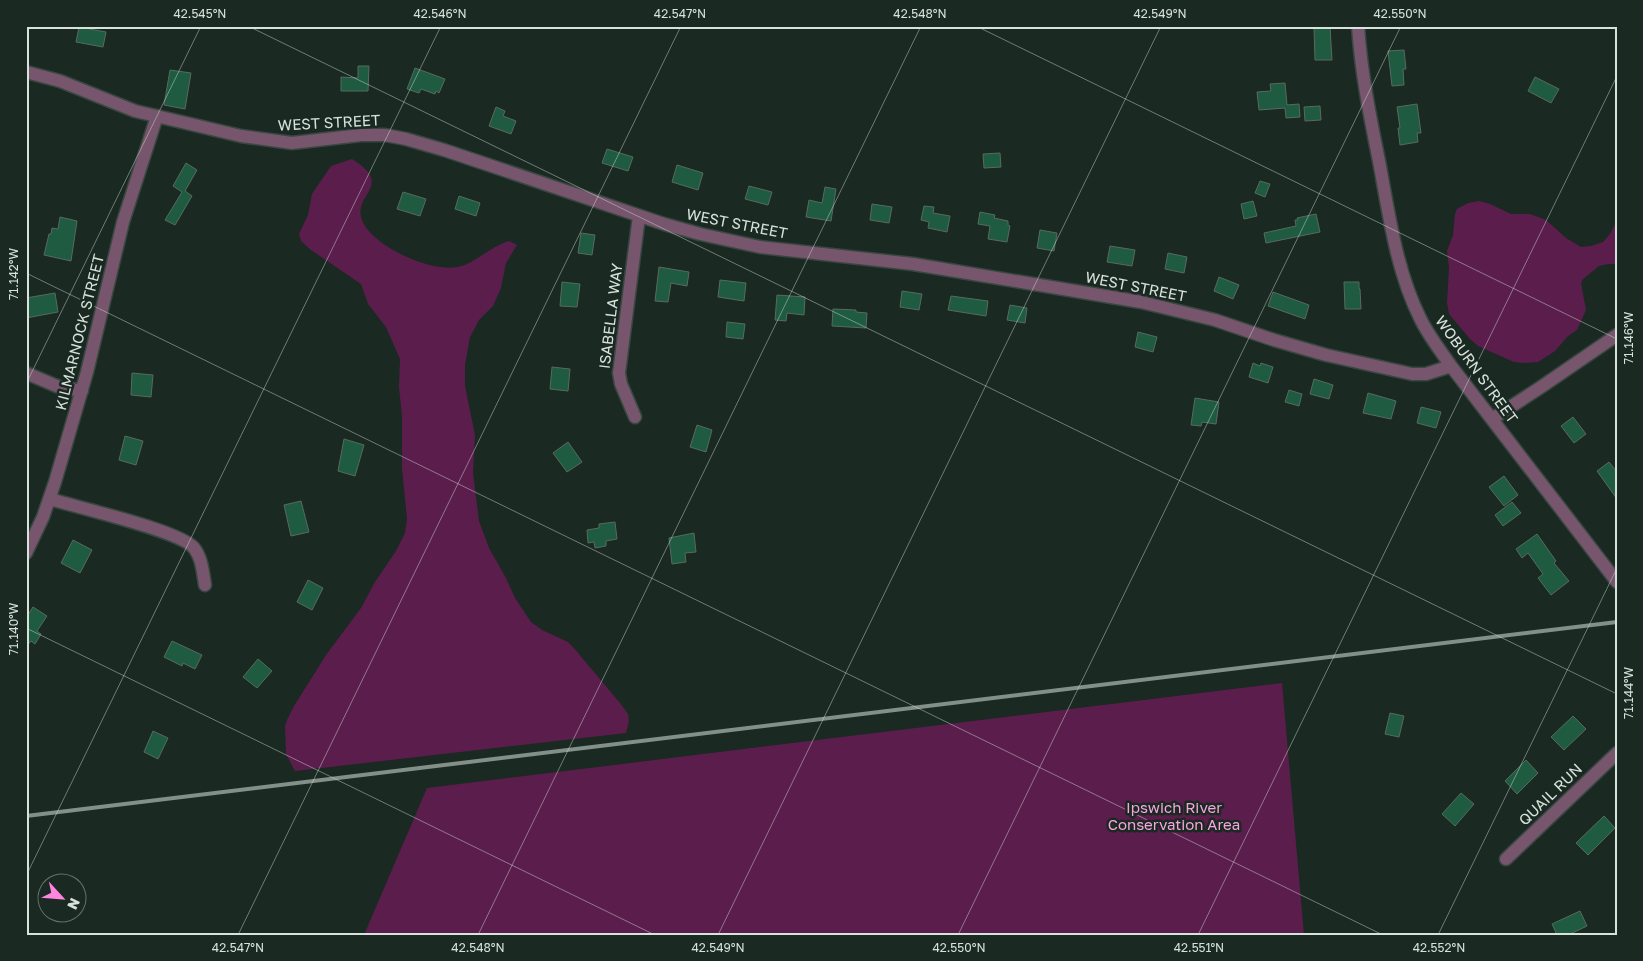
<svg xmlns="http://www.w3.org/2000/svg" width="1643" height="961" viewBox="0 0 1643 961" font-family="'Golos Text',sans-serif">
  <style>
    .green { fill: #5b1e4c }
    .building { fill: #1e5b41; stroke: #586a60 }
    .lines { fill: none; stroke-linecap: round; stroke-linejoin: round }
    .minor-casing { stroke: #384740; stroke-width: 15 }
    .minor { stroke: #77556c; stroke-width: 12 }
    .rail { stroke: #838f89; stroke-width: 4 }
    .ticks { fill: none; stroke: #d8e2dd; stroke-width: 1; stroke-opacity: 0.45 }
    .labels { text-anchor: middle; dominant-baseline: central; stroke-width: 5; stroke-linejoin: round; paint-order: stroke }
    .street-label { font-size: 15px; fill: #d8e2dd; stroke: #1a2922 }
    .park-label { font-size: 15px; fill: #f8a4df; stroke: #1a2922 }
    .neatline { fill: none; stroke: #d8e2dd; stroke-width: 2 }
    .ticks-label { font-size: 12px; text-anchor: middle; fill: #d8e2dd }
  </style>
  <rect width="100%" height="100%" fill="#1a2922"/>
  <path class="green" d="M352 159C394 185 355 193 361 217 368 245 431 273 458 267 476 263 491 246 509 241L517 245 506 263 501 288 493 306 479 320 470 337 465 365V386L475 435 473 473 479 521 489 548 506 578 515 598 531 622 542 630 568 642 573 647 620 703 628 714 629 721 626 733 295 771 286 754 285 726 287 720 294 706 326 655 361 608 375 582 396 551 405 533 407 519 402 468V416L399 387 400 359 386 327 368 304 361 284 311 250 301 241 299 234 308 215 312 194 331 166Z
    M1479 201 1490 204 1511 214H1530L1546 220 1566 238 1581 247 1591 246 1603 242 1610 234 1617 220V264H1608L1599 266 1583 279 1581 283 1586 310 1577 330 1568 336 1555 351 1538 362 1523 363 1514 362 1478 346 1470 339 1449 314 1447 303 1449 268 1447 251 1453 235 1455 214 1457 209 1468 203Z
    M1282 683 1304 935H364L427 788Z"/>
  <path class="building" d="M79 27 106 32 103 47 76 42Z
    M1330 27 1332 60H1315L1314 28Z
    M1404 50 1406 69H1403L1404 85 1392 86 1388 51Z
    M358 66H369L368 91H341V77L358 78Z
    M415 68 445 79 439 93 436 91 435 94 421 89 419 93 407 89Z
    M170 70 191 73 185 109 164 105Z
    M1535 77 1559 89 1551 103 1528 91Z
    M1285 83 1287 105 1299 104 1300 117 1286 118 1285 108 1259 110 1257 92 1271 91 1270 84Z
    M1417 104 1421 133H1417L1418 142 1400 145 1398 128H1400L1397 107Z
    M1320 106 1321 120 1305 121 1304 107Z
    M496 107 505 111 503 116 516 121 511 134 489 126Z
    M607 149 633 157 628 171 602 163Z
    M1000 153 1001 167 984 168 983 154Z
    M186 163 197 170 185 191 192 196 175 225 165 220 182 192 173 186Z
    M677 165 703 173 698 190 672 182Z
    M1260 181 1270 184 1265 197 1255 193Z
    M749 186 772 192 768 205 745 199Z
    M825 187 836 189 831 221 806 217 809 200 822 203Z
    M403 192 426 199 420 216 397 209Z
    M459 196 480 203 476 216 455 209Z
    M1253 201 1257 216 1244 219 1241 204Z
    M872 204 892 207 889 223 870 220Z
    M924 206 934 207 933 213 950 216 947 232 928 228 929 222 921 220Z
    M980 212 995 215 994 218 1008 221V225L1010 226 1007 242 988 239 990 226 978 224Z
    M1316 214 1320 232 1266 243 1264 233 1296 226 1295 220H1298L1297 218Z
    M60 217 77 221 71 261 44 255 49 234H51L52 228 58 229Z
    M1040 230 1057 233 1054 251 1037 248Z
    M581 233 595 235 592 255 578 253Z
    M1110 246 1135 250 1132 266 1107 262Z
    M1168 253 1187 257 1184 273 1165 269Z
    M659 267 689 272 687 286 671 283 668 302 655 301Z
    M1219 277 1239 285 1233 299 1214 291Z
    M720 280 746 283 744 301 718 297Z
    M562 282 580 284 577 307 560 306Z
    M1344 282H1359V288L1360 289 1361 309H1345Z
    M902 291 922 294 919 310 900 307Z
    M1273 292 1309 305 1305 319 1268 306Z
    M55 293 58 312 26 318V298Z
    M777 295 805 297 804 315 787 313 786 321 775 320Z
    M951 296 988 301 986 316 948 310Z
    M1010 305 1027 308 1025 323 1007 320Z
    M833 309 856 310V312L867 313 866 328 832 326Z
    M727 322 745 324 743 339 726 337Z
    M1138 332 1157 337 1153 352 1135 347Z
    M1253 363 1260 366 1261 363 1273 367 1268 383 1249 377Z
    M552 367 570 369 568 391 550 389Z
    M132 373 153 375 151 397 131 395Z
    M1314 379 1333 385 1329 399 1310 394Z
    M1289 390 1302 394 1299 406 1285 402Z
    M1368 393 1396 401 1391 419 1363 413Z
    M1195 398 1219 402 1216 424 1202 422 1201 426 1191 425Z
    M1421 407 1441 412 1436 428 1417 423Z
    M1573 417 1586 434 1574 443 1561 426Z
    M697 425 712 430 706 452 690 447Z
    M125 436 143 441 136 465 119 460Z
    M344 439 364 445 355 476 338 471Z
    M568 442 582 462 567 472 553 453Z
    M1609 462 1617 472V499L1597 471Z
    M1504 476 1518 495 1504 506 1489 487Z
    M301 501 309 532 291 536 284 505Z
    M1512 502 1521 513 1503 526 1495 515Z
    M615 522 617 539 606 541V546L595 548 594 542 588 543 587 530 599 528V524Z
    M694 533 696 552 685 553 686 562 672 564 669 538Z
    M1537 534 1556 561 1554 563 1569 581 1551 595 1538 578 1543 574 1528 553 1522 558 1516 549Z
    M73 540 92 550 80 573 61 563Z
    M308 580 323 588 312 610 297 602Z
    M33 607 47 616 37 631 41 634 35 644 31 641 26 647V618Z
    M172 641 202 655 195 669 183 663 182 666 164 657Z
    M258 659 272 671 257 688 243 677Z
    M1390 713 1404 716 1399 737 1385 734Z
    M1573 716 1586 729 1564 750 1551 737Z
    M153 731 168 738 158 759 144 752Z
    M1526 760 1538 773 1517 794 1505 781Z
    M1461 793 1474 804 1455 826 1442 814Z
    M1604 816 1615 828 1588 855 1576 843Z
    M1580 911 1587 926 1568 935H1557L1552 924Z"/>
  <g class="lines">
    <defs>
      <path id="minor" d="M1358 26C1361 72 1370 117 1379 161 1389 214 1396 270 1420 318 1428 335 1440 350 1451 366L1617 582
        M26 72 60 81 135 111 241 136 292 143 361 135H385L406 139 444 150 664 224 700 234 760 247 913 264 1141 302 1215 320 1274 340 1326 355 1412 374H1426L1451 366
        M26 373 59 387 82 391
        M635 417 621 384 619 373 639 216
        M1492 419 1541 387 1617 335
        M50 499C76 507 181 531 194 548 202 558 203 573 205 585
        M26 553 43 517 55 482 87 372 123 222 157 116
        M1506 859 1617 753"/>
    </defs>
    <use href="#minor" class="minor-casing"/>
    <use href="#minor" class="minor"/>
    <path class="rail" d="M26 816 1617 622"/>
  </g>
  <path class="ticks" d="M248 26 1617 694M976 26 1617 339M26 273 1383 935M26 384 201 26M26 628 655 935M26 876 441 26M238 935 681 26M478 935 921 26M718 935 1161 26M958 935 1401 26M1198 935 1617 76M1438 935 1617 568"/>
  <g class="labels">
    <g class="street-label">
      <text transform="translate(329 122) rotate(-3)">WEST STREET</text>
      <text transform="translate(737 223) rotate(11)">WEST STREET</text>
      <text transform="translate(1136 286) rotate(11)">WEST STREET</text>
      <text transform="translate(610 316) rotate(-83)">ISABELLA WAY</text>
      <text transform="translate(79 332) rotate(-76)">KILMARNOCK STREET</text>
      <text transform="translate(1477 369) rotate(54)">WOBURN STREET</text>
      <text transform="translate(1550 794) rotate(-44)">QUAIL RUN</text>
    </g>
    <g class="park-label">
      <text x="1174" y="807">Ipswich River<tspan x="1174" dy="17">Conservation Area</tspan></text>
    </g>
  </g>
  <rect width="1643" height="961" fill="none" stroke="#1a2922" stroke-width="55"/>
  <g transform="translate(62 898) rotate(116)"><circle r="24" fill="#1a2922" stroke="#66736d"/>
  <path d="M0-4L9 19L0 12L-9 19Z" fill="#ff85de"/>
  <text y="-8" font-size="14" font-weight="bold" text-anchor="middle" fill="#d8e2dd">N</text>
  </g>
  <rect x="28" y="28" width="1588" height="906" class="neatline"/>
  <g class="ticks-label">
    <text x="200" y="18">42.545°N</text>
    <text x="440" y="18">42.546°N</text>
    <text x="680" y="18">42.547°N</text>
    <text x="920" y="18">42.548°N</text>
    <text x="1160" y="18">42.549°N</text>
    <text x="1400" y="18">42.550°N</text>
    <text transform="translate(14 274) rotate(-90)" y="4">71.142°W</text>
    <text transform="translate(1629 338) rotate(-90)" y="4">71.146°W</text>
    <text transform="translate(14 629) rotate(-90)" y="4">71.140°W</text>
    <text transform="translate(1629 693) rotate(-90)" y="4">71.144°W</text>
    <text x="238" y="952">42.547°N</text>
    <text x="478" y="952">42.548°N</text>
    <text x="718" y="952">42.549°N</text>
    <text x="959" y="952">42.550°N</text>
    <text x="1199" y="952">42.551°N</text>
    <text x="1439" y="952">42.552°N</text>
  </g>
</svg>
